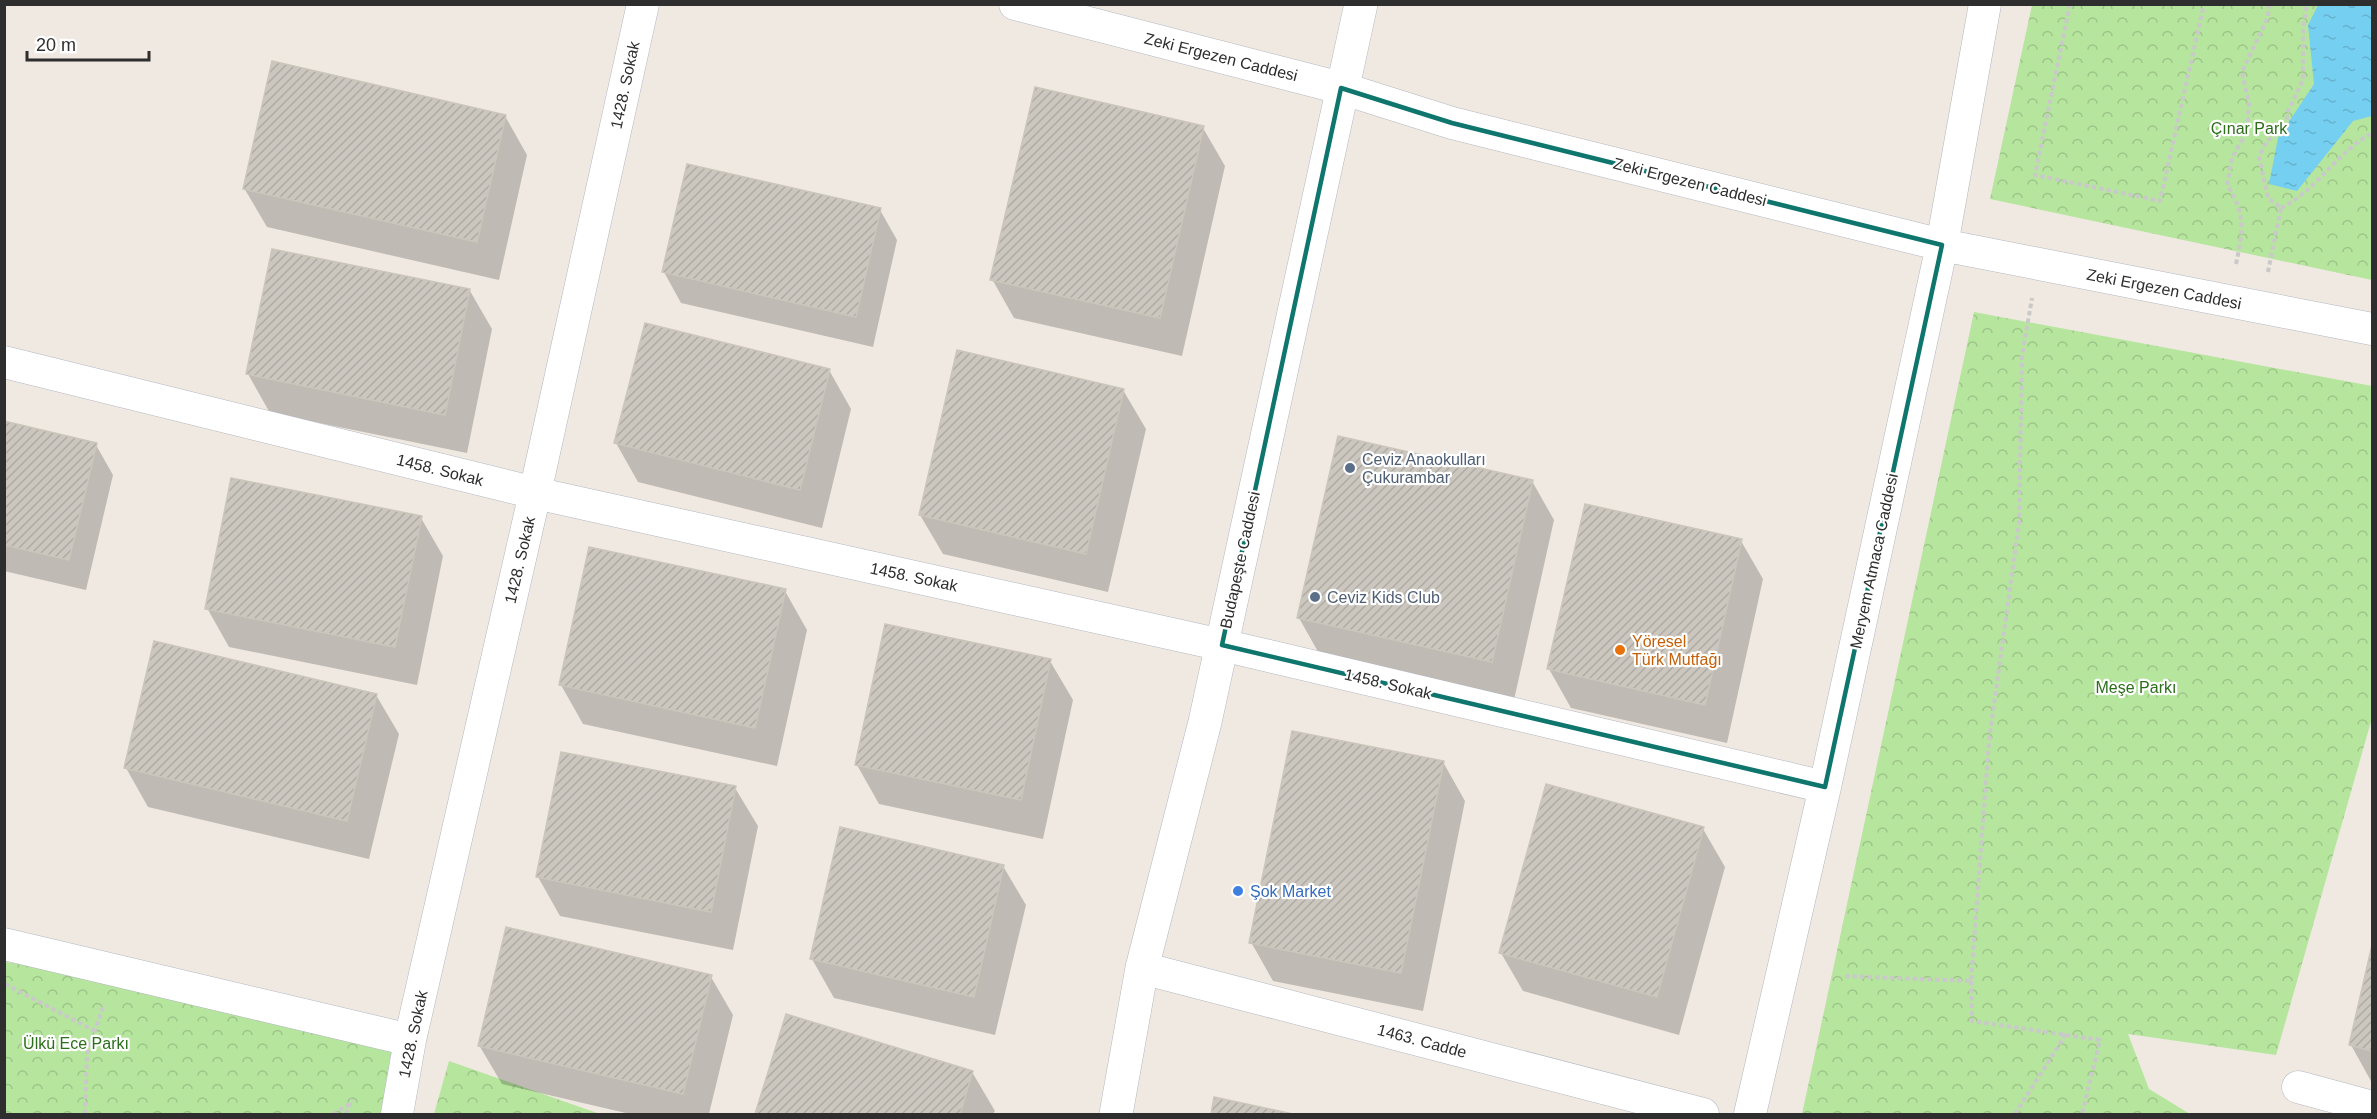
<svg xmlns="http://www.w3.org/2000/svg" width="2377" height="1119" viewBox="0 0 2377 1119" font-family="Helvetica,sans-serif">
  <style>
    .forest { fill: url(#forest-crowns) }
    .water { fill: url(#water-ripples) }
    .shadow { fill: #0003 }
    .building { fill: url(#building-hatch); stroke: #cbc5ba; stroke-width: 1.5 }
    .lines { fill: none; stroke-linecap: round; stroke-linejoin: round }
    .street-casing { stroke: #b4b7c1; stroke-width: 33 }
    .secondary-casing { stroke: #b4b7c1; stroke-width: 34 }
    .path { stroke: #c9c9c9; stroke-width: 4; stroke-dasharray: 4.5 3; stroke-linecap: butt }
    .street { stroke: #fff; stroke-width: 32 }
    .secondary { stroke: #fff; stroke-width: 33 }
    .marked { fill: none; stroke: #0f766e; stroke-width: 4.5; stroke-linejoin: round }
    .service-dot { fill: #5c6f8a; stroke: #fff; stroke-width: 2 }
    .food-dot { fill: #e8710a; stroke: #fff; stroke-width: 2 }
    .shop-dot { fill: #3f7fe0; stroke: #fff; stroke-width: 2 }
    .labels { text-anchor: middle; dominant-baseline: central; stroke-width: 4.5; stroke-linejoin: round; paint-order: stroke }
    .street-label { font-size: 16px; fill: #2e2e2e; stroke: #fff }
    .park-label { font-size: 16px; fill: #2c6e1b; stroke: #fff }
    .service-label { font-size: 16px; fill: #4e5e75; stroke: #fff; text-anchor: start }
    .food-label { font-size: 16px; fill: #c56008; stroke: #fff; text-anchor: start }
    .shop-label { font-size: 16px; fill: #366cbe; stroke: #fff; text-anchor: start }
  </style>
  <defs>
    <pattern id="forest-crowns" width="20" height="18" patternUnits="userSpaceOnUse" patternTransform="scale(1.5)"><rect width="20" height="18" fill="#b6e59e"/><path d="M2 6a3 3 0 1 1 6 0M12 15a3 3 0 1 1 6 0" fill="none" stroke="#9dc588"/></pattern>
    <pattern id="water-ripples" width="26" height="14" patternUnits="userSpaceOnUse" patternTransform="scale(1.5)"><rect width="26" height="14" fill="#75cff0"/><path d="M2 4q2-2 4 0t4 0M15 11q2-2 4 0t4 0" fill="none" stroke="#66b2ce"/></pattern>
    <pattern id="building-hatch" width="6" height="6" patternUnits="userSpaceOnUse" patternTransform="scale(1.5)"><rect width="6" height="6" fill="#cbc7bf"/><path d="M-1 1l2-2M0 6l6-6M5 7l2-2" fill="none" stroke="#afaba4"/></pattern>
  </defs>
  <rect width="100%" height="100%" fill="#efe9e1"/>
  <path class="forest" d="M2032 5H2372V280L1990 199Z
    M1974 312 2372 386V718L2276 1055 2128 1034 2149 1089 2190 1114H1802Z
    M5 962 90 973 394 1043 383 1114H5Z
    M449 1061 600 1114H434Z"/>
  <path class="water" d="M2318 5H2372V116L2353 121 2297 191 2269 184 2278 138 2314 84 2308 25Z"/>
  <path class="shadow" d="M505 116 527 155 499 280 267 227 244 188Z
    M1203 128 1225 166 1182 356 1014 318 992 279Z
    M880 210 897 240 873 347 681 303 664 272Z
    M470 291 492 329 467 453 270 413 248 374Z
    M829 370 851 409 822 528 638 482 616 443Z
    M1123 390 1146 429 1108 592 943 554 920 515Z
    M4 423 96 445 113 475 86 590 4 571Z
    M1532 481 1554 520 1514 700 1321 657 1299 618Z
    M421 518 443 556 417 685 229 647 207 608Z
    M1741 541 1763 579 1727 743 1571 708 1549 669Z
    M785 591 807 630 777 766 583 724 561 685Z
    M1050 661 1073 700 1043 839 879 804 857 765Z
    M376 695 399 734 369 859 148 807 126 768Z
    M1443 762 1465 801 1423 1011 1273 981 1251 942Z
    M735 788 758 826 733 950 560 916 538 877Z
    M1703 829 1725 867 1679 1035 1523 991 1501 953Z
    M1003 866 1026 905 995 1035 834 998 812 959Z
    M2372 951V1083L2351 1045Z
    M711 977 733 1015 709 1114H630L502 1084 479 1045Z
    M787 1015 972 1072 995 1111 993 1114H756Z
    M1216 1099 1286 1114H1212Z"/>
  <path class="building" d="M272 61 506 115 477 242 243 189Z
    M1035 87 1204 126 1160 318 990 280Z
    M687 164 881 208 856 317 662 272Z
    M272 249 470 289 445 415 246 374Z
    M645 323 830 369 800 490 614 443Z
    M957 350 1124 389 1086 554 919 515Z
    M4 421 97 443 69 560 4 545Z
    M1338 436 1533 480 1492 662 1297 618Z
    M231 478 422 516 395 647 205 609Z
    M1585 504 1742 539 1705 705 1547 669Z
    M589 547 786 589 755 728 559 685Z
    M885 624 1051 659 1021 800 855 765Z
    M154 641 377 694 347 821 124 768Z
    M1292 731 1444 761 1401 973 1249 943Z
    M561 752 736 786 711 912 536 877Z
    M1546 784 1704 827 1657 997 1499 953Z
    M840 827 1004 865 974 997 810 959Z
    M506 927 712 975 683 1094 478 1046Z
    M2372 945V1051L2349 1045Z
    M786 1014 973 1071 960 1114H755Z
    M1214 1097 1293 1114H1211Z"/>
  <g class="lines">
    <defs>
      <path id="street" d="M1015 4 1341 88 1452 123 1942 245 2372 329
        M4 362 535 493 1222 645 1825 787
        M4 944 410 1040
        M1142 968 1703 1114
        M2298 1087 2372 1107
        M397 1114 410 1040 535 493 643 4
        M1750 1114 1825 787 1942 245 1985 4"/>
      <path id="secondary" d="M1116 1114 1142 968 1205 722 1361 4"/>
    </defs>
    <use href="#street" class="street-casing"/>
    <use href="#secondary" class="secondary-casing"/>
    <path class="path" d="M2070 4 2035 175 2160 201 2204 4
      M2281 208C2317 190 2337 152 2372 133
      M2236 264C2243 232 2246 214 2227 185L2232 158 2247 131 2249 104 2242 72 2268 17 2269 4
      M2268 272 2281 208 2268 198 2259 157 2266 142 2287 125V113L2303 80V28L2307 4
      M1845 976 1971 981 1989 741 2019 523 2022 356 2032 298
      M1971 981 1972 1021 2100 1040 2082 1114
      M5 984 95 1031
      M85 1114 87 1053 104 1004
      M333 1114 348 1105
      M346 1114 352 1099
      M2015 1114 2066 1034"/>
    <use href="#street" class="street"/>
    <use href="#secondary" class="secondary"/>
  </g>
  <path class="marked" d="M1341 88 1452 123 1942 245 1825 787 1222 645Z"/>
  <g class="service-dot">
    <circle cx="1350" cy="468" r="6"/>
    <circle cx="1315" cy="597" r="6"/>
  </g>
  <circle class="food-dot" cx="1620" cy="650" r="6"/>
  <circle class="shop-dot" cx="1238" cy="891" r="6"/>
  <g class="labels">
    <g class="street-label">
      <text transform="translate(1221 57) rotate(14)">Zeki Ergezen Caddesi</text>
      <text transform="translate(625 85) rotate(-78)">1428. Sokak</text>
      <text transform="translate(1690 182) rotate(14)">Zeki Ergezen Caddesi</text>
      <text transform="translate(2164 289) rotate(11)">Zeki Ergezen Caddesi</text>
      <text transform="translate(440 470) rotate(14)">1458. Sokak</text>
      <text transform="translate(520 560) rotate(-77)">1428. Sokak</text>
      <text transform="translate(1240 560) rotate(-78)">Budapeşte Caddesi</text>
      <text transform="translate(1874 561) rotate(-78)">Meryem Atmaca Caddesi</text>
      <text transform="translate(914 577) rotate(12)">1458. Sokak</text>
      <text transform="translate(1388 684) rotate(13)">1458. Sokak</text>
      <text transform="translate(413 1034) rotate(-78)">1428. Sokak</text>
      <text transform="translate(1422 1041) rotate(15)">1463. Cadde</text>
    </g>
    <g class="park-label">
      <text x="2249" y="128">Çınar Park</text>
      <text x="2136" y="687">Meşe Parkı</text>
      <text x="76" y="1043">Ülkü Ece Parkı</text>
    </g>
    <g class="service-label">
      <text x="1362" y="459">Ceviz Anaokulları<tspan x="1362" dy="18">Çukurambar</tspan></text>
      <text x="1327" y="597">Ceviz Kids Club</text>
    </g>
    <g class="food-label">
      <text x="1632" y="641">Yöresel<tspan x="1632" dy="18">Türk Mutfağı</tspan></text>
    </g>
    <g class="shop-label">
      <text x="1250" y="891">Şok Market</text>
    </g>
  </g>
  <rect width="2377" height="1119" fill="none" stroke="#2e2e2e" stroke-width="12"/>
  <path d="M27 51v9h122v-9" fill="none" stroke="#2e2e2e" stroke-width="3"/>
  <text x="36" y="51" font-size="18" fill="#2e2e2e" stroke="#ffffff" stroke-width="4.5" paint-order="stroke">20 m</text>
</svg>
